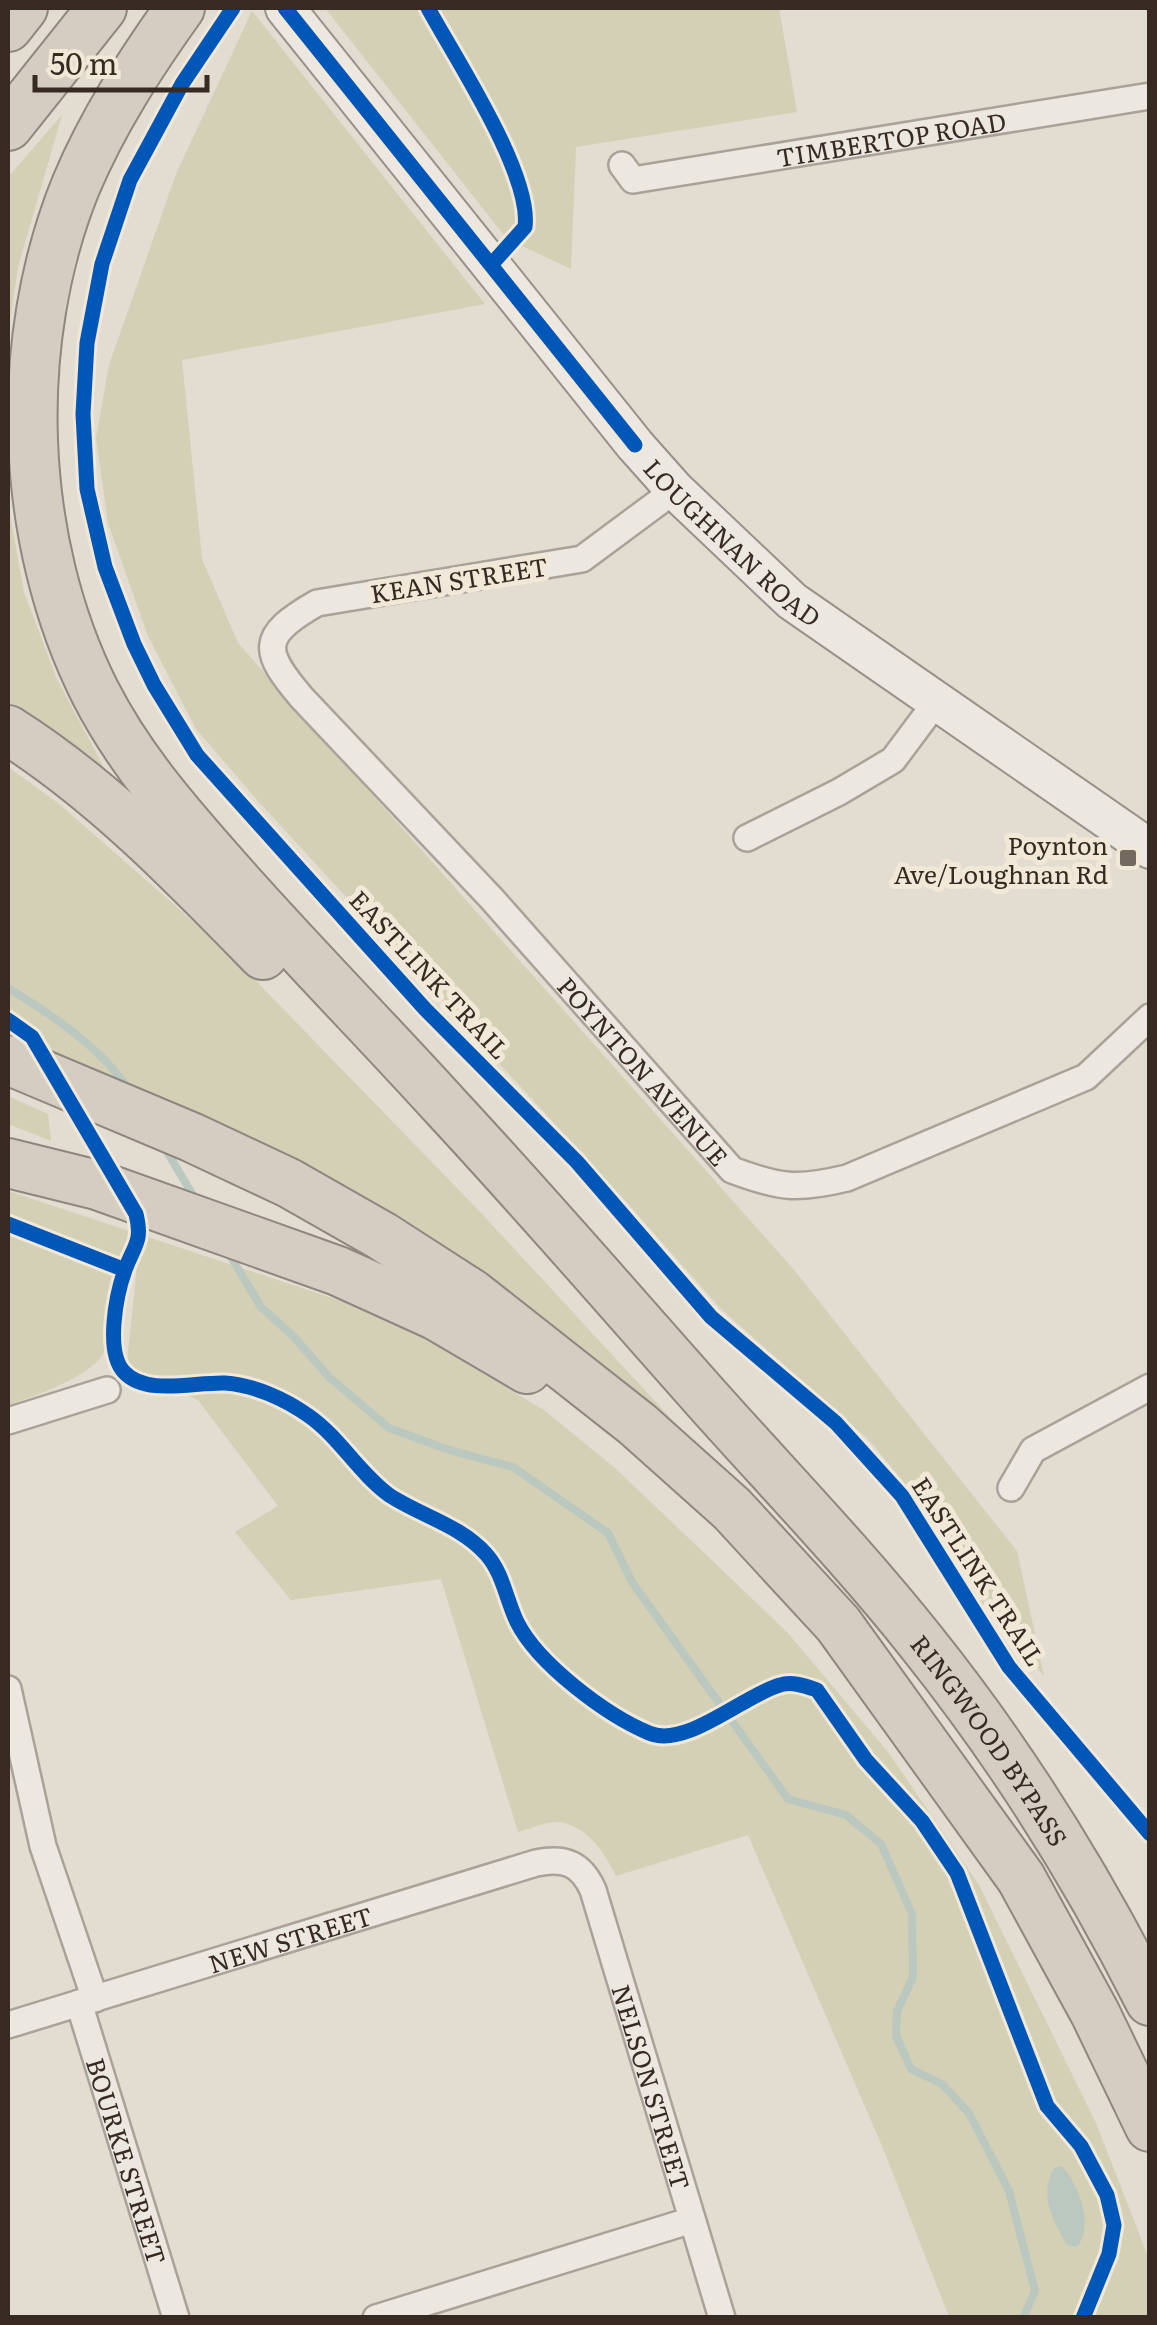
<svg xmlns="http://www.w3.org/2000/svg" width="1157" height="2325" viewBox="0 0 1157 2325" font-family="Literata,serif">
  <style>
    .green { fill: #d3d0b5 }
    .water { fill: #bbc8bf }
    .lines { fill: none; stroke-linecap: round; stroke-linejoin: round }
    .stream { stroke: #bbc8bf; stroke-width: 8 }
    .minor-casing { stroke: #a8a299; stroke-width: 30 }
    .secondary-casing { stroke: #98918a; stroke-width: 42 }
    .motorway-casing { stroke: #8e8780; stroke-width: 52 }
    .minor { stroke: #ece8e1; stroke-width: 25 }
    .secondary { stroke: #ece8e1; stroke-width: 38 }
    .motorway { stroke: #d5ccc2; stroke-width: 48 }
    .cycleway-casing { stroke: #f2e8d8; stroke-width: 21 }
    .cycleway { stroke: #0057b8; stroke-width: 15 }
    .poi-dot { fill: #73685f; stroke: #f2e8d8; stroke-width: 4 }
    .labels { text-anchor: middle; dominant-baseline: central; stroke-width: 10; stroke-linejoin: round; paint-order: stroke }
    .street-label { font-size: 25px; fill: #372a22; stroke: #f2e8d8 }
    .poi-label { font-size: 25px; fill: #372a22; stroke: #f2e8d8; text-anchor: end }
  </style>
  <rect width="100%" height="100%" fill="#e2dcd1"/>
  <path class="green" d="M325 8H779L797 112 576 147 571 269 507 239Z
    M252 11 485 304 182 360 202 559 238 643 795 1271 1017 1551 1044 1676 979 1600 920 1502 870 1441 720 1308 620 1195 258 801 196 729 148 636 108 523 96 438 109 365 176 174Z
    M62 115 18 267 8 335V177Z
    M8 504 24 592 56 677 110 779 8 713Z
    M8 767 58 803 228 952 484 1216 702 1452 8 1037Z
    M8 1096 48 1114 51 1141 8 1124Z
    M8 1191 387 1316 544 1410 616 1469 787 1632 888 1752 979 1885 1096 2123 1149 2259V2317H949L885 2153 748 1835 616 1876C605 1853 587 1825 558 1822 546 1821 530 1829 518 1832L441 1579 291 1600 235 1532 278 1506 198 1400 126 1371 137 1267 8 1213Z
    M8 1229 114 1269C111 1290 112 1337 103 1354 90 1377 32 1397 8 1405Z"/>
  <path class="water" d="M1062 2166C1078 2184 1095 2225 1077 2247L1067 2245C1054 2221 1038 2195 1054 2168Z"/>
  <g class="lines">
    <path class="stream" d="M8 988C49 1013 104 1049 129 1091
      M163 1145 197 1202
      M228 1252 261 1307 293 1336 329 1377 389 1428 449 1450 513 1467 608 1533 632 1582 788 1799 846 1815 881 1844 912 1914 913 1977 897 2011 896 2036 911 2069 942 2084 969 2113 1009 2191 1035 2291 1023 2318"/>
    <defs>
      <g id="minor">
        <path id="s1" d="M622 165 633 180 1150 96"/>
        <path id="s2" d="M675 490 582 559 317 603C259 636 262 651 302 698L492 899 732 1170C780 1188 797 1190 847 1178L1086 1077 1150 1017"/>
        <path d="M747 838 839 792 893 760 937 701"/>
        <path d="M8 1421 107 1390"/>
        <path d="M1011 1488 1033 1450 1150 1387"/>
        <path d="M8 1689 43 1846 95 1999"/>
        <path id="s3" d="M79 2003 176 2318"/>
        <path id="s4" d="M8 2025 536 1863C564 1857 581 1863 593 1890L722 2318"/>
        <path d="M376 2318 692 2220"/>
      </g>
      <g id="secondary">
        <path id="s5" d="M285 8 635 445 675 490 792 601 1150 849"/>
      </g>
      <g id="motorway">
        <path id="s6" d="M180 8C140 64 103 121 76 185 12 342 19 541 95 692 132 765 187 825 241 886 308 961 379 1033 447 1108 538 1206 625 1307 714 1407 784 1485 857 1561 922 1643 1010 1753 1087 1876 1150 2001"/>
        <path d="M8 27 23 8"/>
        <path d="M8 126 102 8"/>
        <path d="M8 730C103 790 185 875 263 955"/>
        <path d="M8 1060 191 1137 289 1183 382 1236 472 1294 637 1424 732 1509 838 1624 1021 1878 1095 2013 1150 2127"/>
        <path d="M8 1163 97 1185 338 1271 437 1316 527 1369"/>
      </g>
    </defs>
    <use href="#minor" class="minor-casing"/>
    <use href="#secondary" class="secondary-casing"/>
    <use href="#motorway" class="motorway-casing"/>
    <use href="#minor" class="minor"/>
    <use href="#secondary" class="secondary"/>
    <use href="#motorway" class="motorway"/>
    <defs>
      <path id="cycleway" d="M233 8 182 84 130 180 102 264 87 343 83 414 87 489 105 567 134 644 154 685 197 755 425 1009 577 1162 711 1317 836 1423 902 1496 1009 1667 1150 1834
        M285 8 635 445
        M428 8C455 58 532 174 525 227L491 265
        M8 1020 32 1037 136 1214C143 1242 134 1245 125 1270 116 1295 105 1352 124 1372 146 1396 193 1382 225 1383 254 1385 285 1399 309 1416 340 1438 358 1472 389 1495 421 1516 460 1525 486 1554 503 1573 506 1599 517 1622 538 1664 606 1715 649 1733 686 1749 744 1695 780 1685 792 1681 805 1686 817 1690L866 1760 922 1821 957 1873 1047 2106 1081 2146 1107 2195 1114 2225 1109 2254 1083 2318
        M8 1224 125 1270"/>
    </defs>
    <use href="#cycleway" class="cycleway-casing"/>
    <use href="#cycleway" class="cycleway"/>
  </g>
  <rect class="poi-dot" x="1118" y="848" width="20" height="20" rx="5"/>
  <g class="labels">
    <g class="street-label">
      <text stroke="none"><textPath href="#s1" startOffset="280">TIMBERTOP ROAD</textPath></text>
      <text stroke="none"><textPath href="#s5" startOffset="698">LOUGHNAN ROAD</textPath></text>
      <text transform="translate(459 579) rotate(-9)">KEAN STREET</text>
      <text transform="translate(430 974) rotate(47)">EASTLINK TRAIL</text>
      <text stroke="none"><textPath href="#s2" startOffset="1015">POYNTON AVENUE</textPath></text>
      <text transform="translate(979 1571) rotate(57)">EASTLINK TRAIL</text>
      <text stroke="none"><textPath href="#s6" startOffset="2108">RINGWOOD BYPASS</textPath></text>
      <text stroke="none"><textPath href="#s4" startOffset="295">NEW STREET</textPath></text>
      <text stroke="none"><textPath href="#s4" startOffset="828">NELSON STREET</textPath></text>
      <text stroke="none"><textPath href="#s3" startOffset="165">BOURKE STREET</textPath></text>
    </g>
    <g class="poi-label">
      <text x="1108" y="844">Poynton<tspan x="1108" dy="29">Ave/Loughnan Rd</tspan></text>
    </g>
  </g>
  <rect width="1157" height="2325" fill="none" stroke="#372a22" stroke-width="20"/>
  <path d="M35 75v15h172v-15" fill="none" stroke="#372a22" stroke-width="5"/>
  <text x="50" y="75" font-size="30" fill="#372a22" stroke="#f2e8d8" stroke-width="8" paint-order="stroke">50 m</text>
</svg>
